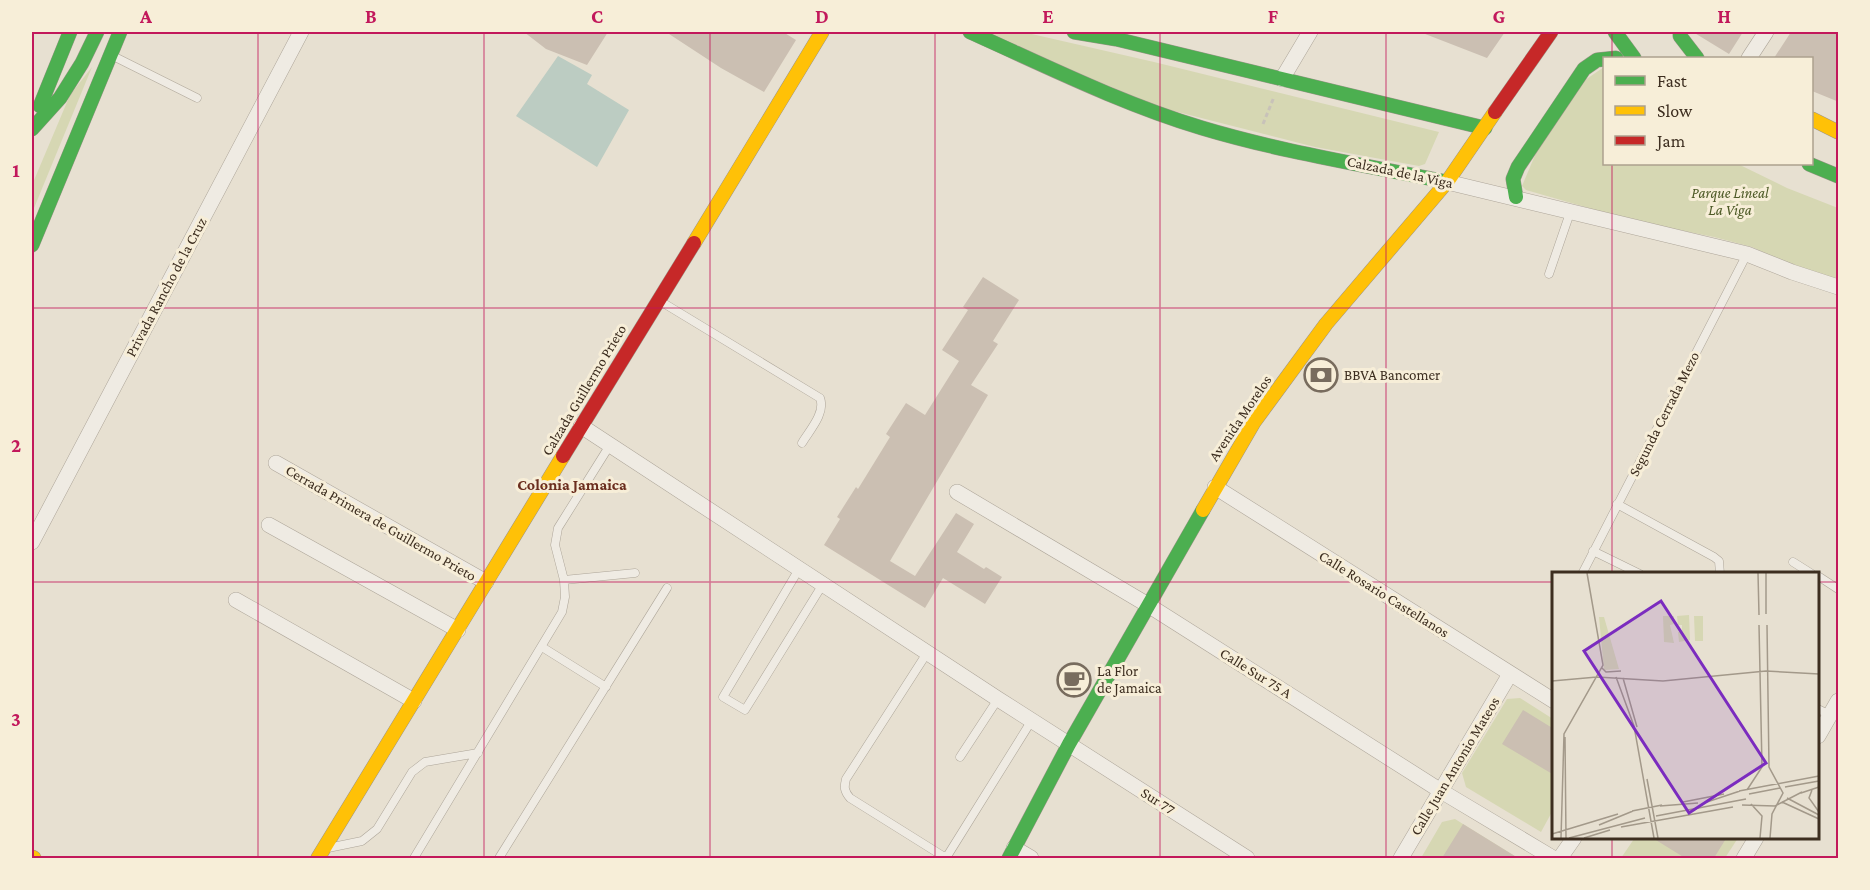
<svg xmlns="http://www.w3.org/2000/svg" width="1870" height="890" viewBox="0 0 1870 890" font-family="'Crimson Pro',serif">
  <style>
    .green { fill: #d6d7b3 }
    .water { fill: #bcccc2 }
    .building { fill: #cbbfb2 }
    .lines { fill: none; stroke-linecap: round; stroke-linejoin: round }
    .lane-casing { stroke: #ada599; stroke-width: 9 }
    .street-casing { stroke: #ada599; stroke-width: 16 }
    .fast-casing { stroke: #9c958a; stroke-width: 15 }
    .slow-casing { stroke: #9c958a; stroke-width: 15 }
    .jam-casing { stroke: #9c958a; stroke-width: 15 }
    .path { stroke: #c8c2b9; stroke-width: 3; stroke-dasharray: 4.5 3; stroke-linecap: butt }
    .lane { stroke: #efebe3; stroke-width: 8 }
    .street { stroke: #efebe3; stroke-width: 15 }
    .fast { stroke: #4caf50; stroke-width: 14 }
    .slow { stroke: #ffc107; stroke-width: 14 }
    .jam { stroke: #c62828; stroke-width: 14 }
    .grid { fill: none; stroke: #c2185b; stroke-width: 1.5; stroke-opacity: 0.55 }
    .labels { text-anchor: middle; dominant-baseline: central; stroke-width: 6; stroke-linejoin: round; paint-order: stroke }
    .street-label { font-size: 15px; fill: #3d2e20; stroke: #f7eed8 }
    .park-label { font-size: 15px; font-style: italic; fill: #4d5a26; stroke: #f7eed8 }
    .poi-label { font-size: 15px; fill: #3d2e20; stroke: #f7eed8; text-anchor: start }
    .neighbourhood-label { font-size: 16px; font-weight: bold; fill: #6b2e1e; stroke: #f7eed8 }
    .inset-road { fill: none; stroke: #a3998a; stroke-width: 1.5 }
    .view { fill: #7b2cbf; fill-opacity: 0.15; stroke: #7b2cbf; stroke-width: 3 }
    .inset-edge { fill: none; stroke: #3d2e20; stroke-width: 3 }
    .neatline { fill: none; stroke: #c2185b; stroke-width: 2 }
    .grid-label { font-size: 20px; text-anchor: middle; font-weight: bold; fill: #c2185b }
  </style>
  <rect width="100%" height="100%" fill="#e7e0d1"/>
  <path class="green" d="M982 32H1023L1154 62 1439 132 1425 164 1419 166 1315 147 1158 107Z
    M92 67 32 213V185L70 95Z
    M1604 67V164H1738L1787 188 1838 208V282L1790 265 1752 247 1714 237 1634 221 1526 190 1522 186 1544 134 1575 87Z
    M1520 698 1553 719V810L1541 832 1466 787 1462 773 1507 699Z
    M1455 819 1463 824 1518 858H1421L1442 822Z
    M1632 838H1738L1725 858H1621L1634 839Z"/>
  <path class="water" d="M558 56 592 75 587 84 629 110 597 167 516 116Z"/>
  <path class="building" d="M524 32H608L587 65 546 49Z
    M666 32H783L796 40 764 92 721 68Z
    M1420 32H1505L1487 58Z
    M1693 32H1743L1729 54Z
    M1791 32H1839V102L1812 91V58H1774Z
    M983 277 1019 300 993 341 998 344 971 385 988 395 890 561 915 576 956 513 974 524 957 552 984 569 986 567 1002 577 985 604 943 578 925 608 824 545 840 519 837 517 856 487 858 489 890 437 886 434 906 403 925 415 959 361 942 350 968 310 963 307Z
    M1523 710 1554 729V775L1502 744Z
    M1463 824 1518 858H1442Z
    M1651 837H1727L1714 858H1685Z"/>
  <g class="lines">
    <defs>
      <path id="lane" d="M111 55 197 98
        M1549 274 1571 210
        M660 301 820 398C826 413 809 431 802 443
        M1617 504 1714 557 1719 561 1720 574
        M1593 551 1640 574
        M1793 562 1812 574
        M799 569 723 697 745 710 823 584
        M1582 574 1747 254
        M1818 576 1838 589
        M564 580 635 573
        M542 647 606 687
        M927 653 846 779C844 787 844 791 850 798L946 858
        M1818 709 1830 715
        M960 757 998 699
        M328 848 362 841 377 829 412 772 425 762 478 753
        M414 858 562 612 565 597 564 580 555 545 558 528 610 445
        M499 858 667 588
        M946 858 1032 720"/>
      <path id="street" d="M1749 58 1766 32
        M1282 79 1310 32
        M1447 182 1747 254 1792 272 1838 287
        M581 426 998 699 1247 858
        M276 463 486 582
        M1215 487 1554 701
        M957 492 1148 605 1441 791 1553 858
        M269 525 458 630
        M32 542 301 32
        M236 600 414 701
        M1818 736 1838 701
        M1014 848 1031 858
        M1401 858 1510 674
        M1560 858 1574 838
        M1744 858 1756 838"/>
      <path id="fast" d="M970 32C1046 66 1122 104 1202 128 1282 152 1365 165 1447 182
        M1074 32 1116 39 1485 128
        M1615 32 1634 58
        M1680 32V36L1697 58
        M40 106 70 32
        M32 129 60 98 82 63 97 32
        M1809 164 1838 176
        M1516 197 1513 179 1518 167 1584 69 1597 60 1616 58
        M32 245 120 32
        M1009 858 1069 744 1203 510"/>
      <path id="slow" d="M1812 119 1838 132
        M694 243 822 32
        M1203 510 1254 422 1326 324 1447 182 1495 112
        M32 857 34 858
        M318 858 563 456"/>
      <path id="jam" d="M1495 112 1551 32
        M563 456 694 243"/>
    </defs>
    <use href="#lane" class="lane-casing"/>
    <use href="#street" class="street-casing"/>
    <use href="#fast" class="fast-casing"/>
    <use href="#slow" class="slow-casing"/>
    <use href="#jam" class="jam-casing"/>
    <path class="path" d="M1263 124 1274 97"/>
    <use href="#lane" class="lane"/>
    <use href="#street" class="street"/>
    <use href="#fast" class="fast"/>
    <use href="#slow" class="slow"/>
    <use href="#jam" class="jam"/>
  </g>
  <path class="grid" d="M258 32V858M484 32V858M710 32V858M935 32V858M1160 32V858M1386 32V858M1612 32V58M1612 164V574M32 308H1838M32 582H1554M1818 582H1838M1612 838V858"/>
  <defs>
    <symbol id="bank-ring" viewBox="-11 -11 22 22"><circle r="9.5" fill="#f7eed8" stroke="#786c5e" stroke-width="1.5"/><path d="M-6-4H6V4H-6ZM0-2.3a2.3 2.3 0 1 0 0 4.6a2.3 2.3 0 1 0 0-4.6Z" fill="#786c5e"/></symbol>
    <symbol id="cafe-ring" viewBox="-11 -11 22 22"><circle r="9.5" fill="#f7eed8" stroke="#786c5e" stroke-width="1.5"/><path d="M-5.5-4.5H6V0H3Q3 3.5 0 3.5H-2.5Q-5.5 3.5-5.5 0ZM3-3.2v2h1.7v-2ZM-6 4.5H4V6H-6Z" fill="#786c5e"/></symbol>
  </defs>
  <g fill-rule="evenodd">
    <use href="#bank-ring" x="1302" y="356" width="38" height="38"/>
    <use href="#cafe-ring" x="1055" y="661" width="38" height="38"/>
  </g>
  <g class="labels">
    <g class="street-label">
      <text transform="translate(1400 172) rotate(12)">Calzada de la Viga</text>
      <text transform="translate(166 287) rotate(-62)">Privada Rancho de la Cruz</text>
      <text transform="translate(584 390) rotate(-59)">Calzada Guillermo Prieto</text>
      <text transform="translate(1664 414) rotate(-63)">Segunda Cerrada Mezo</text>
      <text transform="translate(1240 418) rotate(-56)">Avenida Morelos</text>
      <text transform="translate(381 523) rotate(30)">Cerrada Primera de Guillermo Prieto</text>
      <text transform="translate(1384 594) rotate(32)">Calle Rosario Castellanos</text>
      <text transform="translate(1256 673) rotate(32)">Calle Sur 75 A</text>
      <text transform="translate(1455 766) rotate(-59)">Calle Juan Antonio Mateos</text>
      <text transform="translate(1158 801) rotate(33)">Sur 77</text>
    </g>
    <g class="park-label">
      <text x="1730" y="193">Parque Lineal<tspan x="1730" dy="17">La Viga</tspan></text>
    </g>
    <g class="poi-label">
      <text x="1344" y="375">BBVA Bancomer</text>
      <text x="1097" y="671">La Flor<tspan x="1097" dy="17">de Jamaica</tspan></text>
    </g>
    <g class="neighbourhood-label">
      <text x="572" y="484">Colonia Jamaica</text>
    </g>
  </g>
  <g transform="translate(1552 572)">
    <rect width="267" height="267" fill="#e7e0d1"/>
    <path d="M137 43 138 68 127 70 126 60 130 59V53H126L125 44ZM111 44H122V52L118 53 122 71 112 70ZM142 44H151V69H143ZM47 45H52L67 97 52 98Z" fill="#d6d7b3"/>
    <path class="inset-road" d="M206 1 207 43M214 1V42M215 53 217 195 231 221 220 242 218 266M50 96 54 100 69 99M64 105 82 154 102 266M71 106 85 155M0 109 45 105 111 109 214 99 267 102M13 165 14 266M95 207 106 266M233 215 267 209M195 218 210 195 207 53M260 218 257 226 267 240M187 219 267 204M249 221 267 215M197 222 228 216M235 226 267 243M131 230 172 222M155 230 188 219M230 230 267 247M199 232 210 244 208 266M190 233 223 234 250 220M108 234 146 231M80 239 110 233M104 244 194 227M47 253 81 239M69 255 181 235M0 262 66 242M9 266 12 162 51 93 35 1M17 266 93 246M32 266 58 258"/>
    <path class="view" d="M109 29 214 191 137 241 32 79Z"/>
    <rect width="267" height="267" class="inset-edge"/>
  </g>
  <rect width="1870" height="890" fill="none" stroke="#f7eed8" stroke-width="66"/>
  <rect x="1603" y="57" width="210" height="108" fill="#f7eed8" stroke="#ada18e" stroke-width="1.5"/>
  <rect x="1615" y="76" width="30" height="9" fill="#4caf50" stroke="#ada18e" stroke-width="1.5"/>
  <text x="1657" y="87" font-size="18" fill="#3d2e20">Fast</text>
  <rect x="1615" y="106" width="30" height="9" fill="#ffc107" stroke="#ada18e" stroke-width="1.5"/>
  <text x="1657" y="117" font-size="18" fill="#3d2e20">Slow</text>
  <rect x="1615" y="136" width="30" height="9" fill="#c62828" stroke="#ada18e" stroke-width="1.5"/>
  <text x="1657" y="147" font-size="18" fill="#3d2e20">Jam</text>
  <rect x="33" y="33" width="1804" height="824" class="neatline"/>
  <g class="grid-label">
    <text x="146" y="23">A</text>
    <text x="371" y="23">B</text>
    <text x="597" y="23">C</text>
    <text x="822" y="23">D</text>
    <text x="1048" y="23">E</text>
    <text x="1273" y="23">F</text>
    <text x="1499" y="23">G</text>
    <text x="1724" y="23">H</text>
    <text x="16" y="177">1</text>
    <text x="16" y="452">2</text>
    <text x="16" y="726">3</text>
  </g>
</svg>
